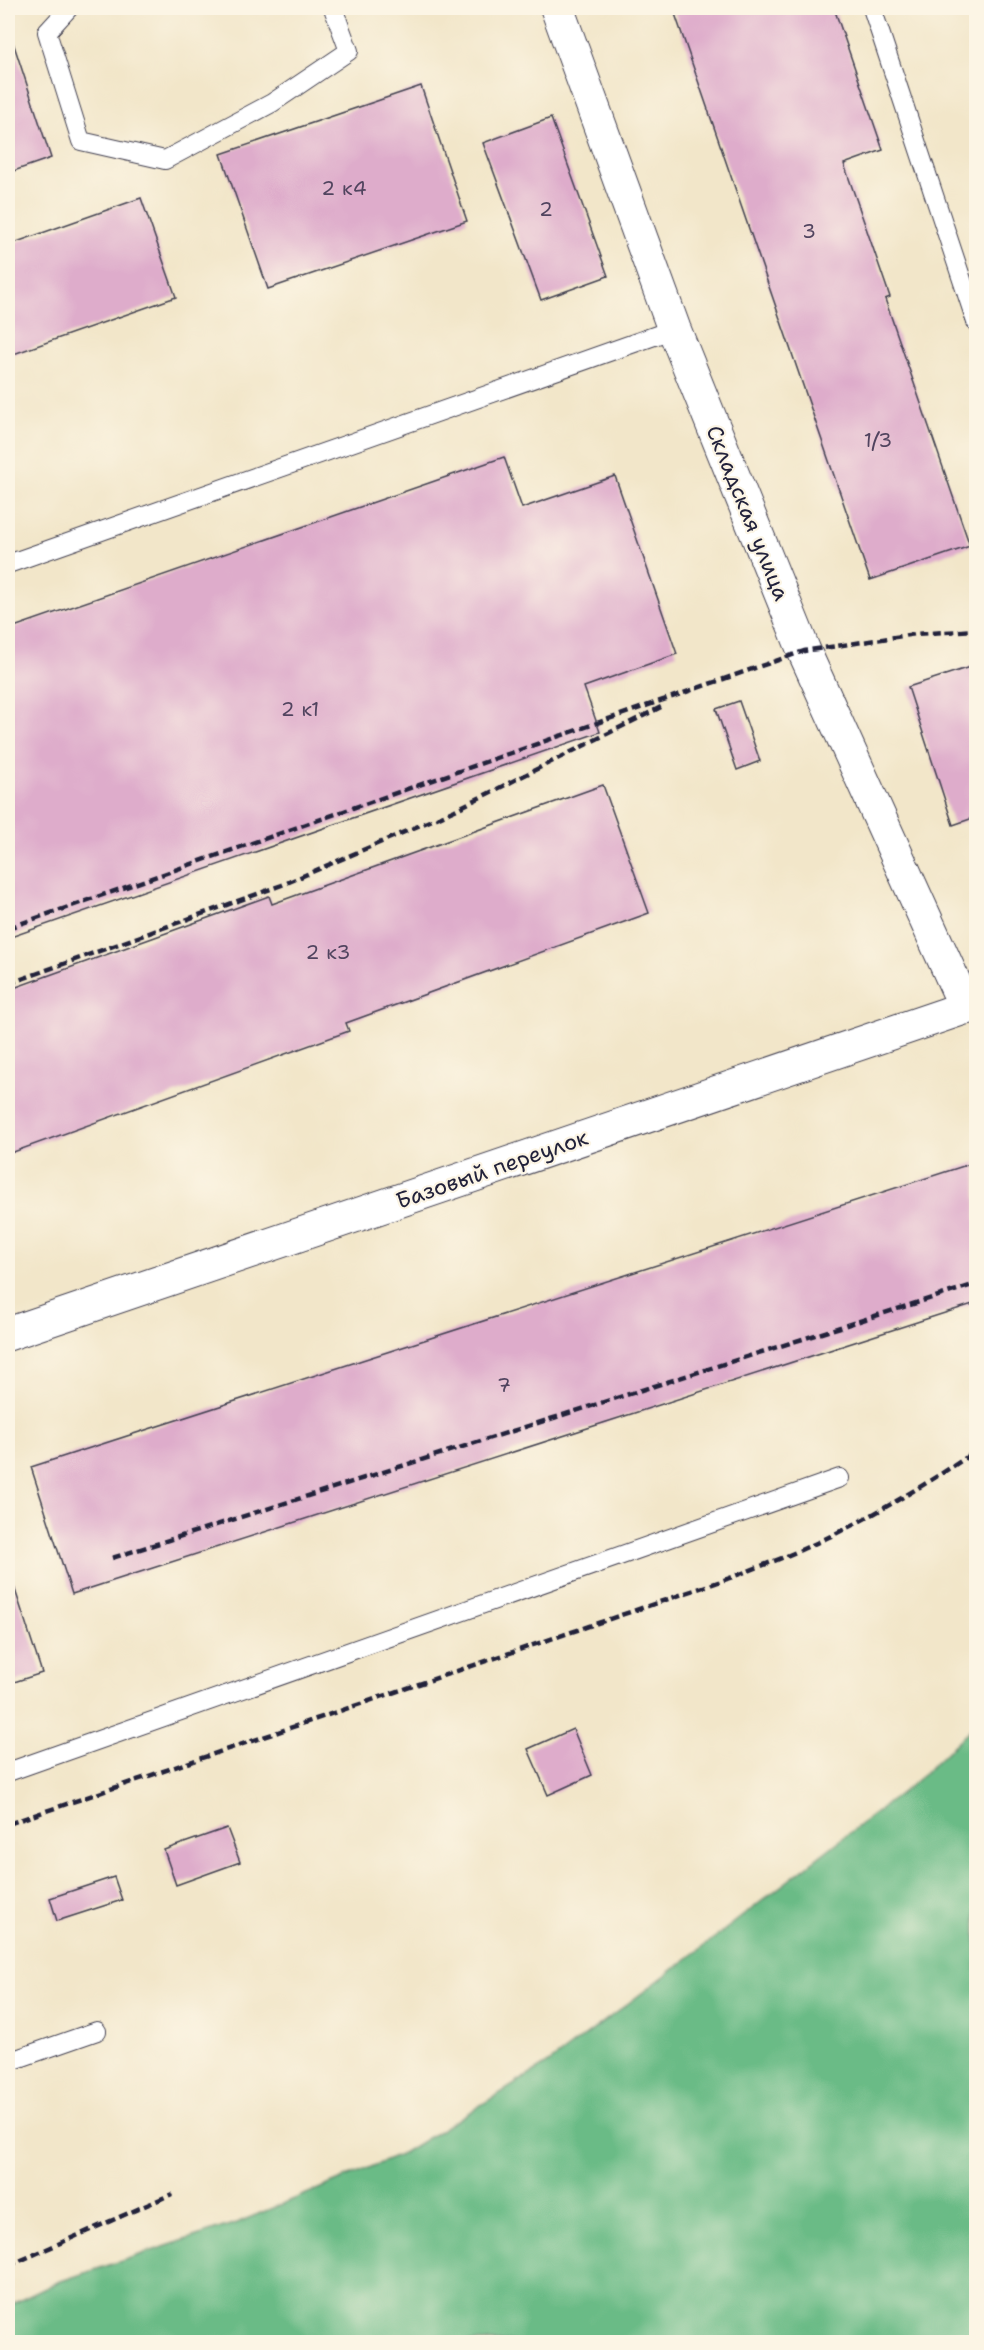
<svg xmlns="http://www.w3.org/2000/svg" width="984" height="2350" viewBox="0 0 984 2350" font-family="'Shantell Sans',sans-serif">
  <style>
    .forest { fill: #6abb86; stroke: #466e60; stroke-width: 1.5 }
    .building { fill: #deaccb }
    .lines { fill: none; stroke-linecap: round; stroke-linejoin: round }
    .lane-casing { stroke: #413f50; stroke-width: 20 }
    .street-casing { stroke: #413f50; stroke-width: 35 }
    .lane { stroke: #fff; stroke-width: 18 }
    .street { stroke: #fff; stroke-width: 33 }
    .rail { stroke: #22223b; stroke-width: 4.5; stroke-dasharray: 9 4.5; stroke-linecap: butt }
    .labels { text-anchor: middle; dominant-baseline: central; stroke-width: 4.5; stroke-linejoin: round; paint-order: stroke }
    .number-label { font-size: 20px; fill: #51445f }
    .street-label { font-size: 22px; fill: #22223b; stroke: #fcf5e5 }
  </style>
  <rect width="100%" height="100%" fill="#fcf5e5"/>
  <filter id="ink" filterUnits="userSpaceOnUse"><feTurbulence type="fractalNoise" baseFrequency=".0167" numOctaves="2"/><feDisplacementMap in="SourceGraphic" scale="12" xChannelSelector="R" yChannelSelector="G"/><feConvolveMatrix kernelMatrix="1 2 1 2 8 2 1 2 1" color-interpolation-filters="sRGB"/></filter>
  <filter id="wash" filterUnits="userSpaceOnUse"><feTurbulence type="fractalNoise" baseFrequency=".008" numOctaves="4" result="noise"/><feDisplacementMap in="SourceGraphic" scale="24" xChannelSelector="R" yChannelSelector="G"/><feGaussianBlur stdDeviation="1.35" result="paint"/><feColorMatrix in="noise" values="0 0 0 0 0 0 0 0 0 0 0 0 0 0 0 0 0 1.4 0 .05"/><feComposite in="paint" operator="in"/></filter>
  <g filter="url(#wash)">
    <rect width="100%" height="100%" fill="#f2e6c9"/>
    <path class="forest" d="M976 1724V2342H8V2306L58 2282 239 2222 400 2155 549 2063 695 1953 915 1782Z"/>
    <g id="blocks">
      <path class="building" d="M673 8H834L883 150 844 164 890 297 885 299 970 546 870 580Z
        M8 27 51 158 8 173Z
        M421 86 467 221 268 289 221 154Z
        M551 118 608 276 541 300 483 143Z
        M141 198 176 297 8 356V245Z
        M504 457 522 508 615 476 677 654 584 687 600 732 8 938V629Z
        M976 665V817L953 825 908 687Z
        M739 701 760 761 737 770 716 709Z
        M603 785 649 913 346 1023 349 1031 8 1154V990L269 896 272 904Z
        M976 1162V1303L72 1594 31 1467Z
        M8 1568 42 1673 8 1684Z
        M573 1729 592 1775 548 1795 528 1749Z
        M227 1828 240 1862 176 1885 164 1850Z
        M114 1877 122 1900 57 1921 50 1898Z"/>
    </g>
  </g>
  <g filter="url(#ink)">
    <use href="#blocks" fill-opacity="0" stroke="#413f50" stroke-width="1.5"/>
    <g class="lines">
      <defs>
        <path id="lane" d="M69 8 47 32 81 141 165 160 272 103 349 51 333 8
          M872 8 976 322
          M8 564 674 329
          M8 1772 840 1478
          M8 2062 97 2031"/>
        <path id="street" d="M557 8 674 329 804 651 966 1008
          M8 1334 976 1004"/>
      </defs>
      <use href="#lane" class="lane-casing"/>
      <use href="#street" class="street-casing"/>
      <use href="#lane" class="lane"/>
      <use href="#street" class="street"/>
      <path class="rail" d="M8 928 804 651 915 634 976 630
        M8 984 282 885 455 810 661 707
        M112 1558 976 1284
        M8 1824 727 1579C750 1570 773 1562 796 1552 859 1525 919 1489 976 1451
        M8 2266 172 2194"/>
    </g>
  </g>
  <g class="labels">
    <g class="number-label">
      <text x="344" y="188">2 к4</text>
      <text x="546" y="209">2</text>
      <text x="809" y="231">3</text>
      <text x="878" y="440">1/3</text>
      <text x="300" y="709">2 к1</text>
      <text x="328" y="952">2 к3</text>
      <text x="504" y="1385">7</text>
    </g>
    <g class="street-label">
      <text transform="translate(748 513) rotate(68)">Складская улица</text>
      <text transform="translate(492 1169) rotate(-19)">Базовый переулок</text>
    </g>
  </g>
  <rect width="984" height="2350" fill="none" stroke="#fcf5e5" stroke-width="30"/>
</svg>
